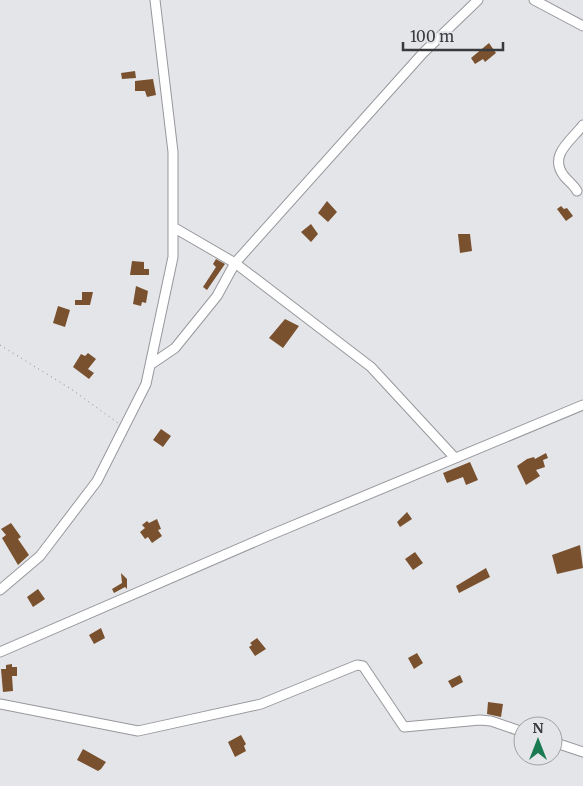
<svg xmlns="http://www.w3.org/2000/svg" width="583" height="786" viewBox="0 0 583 786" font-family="Merriweather,serif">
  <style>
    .building { fill: #7a512e }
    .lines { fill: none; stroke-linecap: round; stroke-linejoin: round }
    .minor-casing { stroke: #96989c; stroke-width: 11 }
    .path { stroke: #868789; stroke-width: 1; stroke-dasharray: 1 4; stroke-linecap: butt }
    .minor { stroke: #fff; stroke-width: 9 }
  </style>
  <rect width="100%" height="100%" fill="#e4e5e9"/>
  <path class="building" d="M489 43 496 53 485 62 483 59 475 64 471 58Z
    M135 71 136 78 122 79 121 73Z
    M153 79 156 95 147 97 145 91H135V81Z
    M327 201 337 212 328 222 318 213Z
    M561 206 564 209 567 208 573 216 566 221 557 209Z
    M311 224 318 234 311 242 301 232Z
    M458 234H470L472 251 460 253Z
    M216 259 225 264 207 290 203 287 216 267 213 264Z
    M132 261 144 262V269H149V275H130Z
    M136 286 148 291 146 303 142 302 141 306 133 304Z
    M82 292H93L90 305H75V300H82Z
    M58 306 70 310 65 327 53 323Z
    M285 319 299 326 283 348 269 338Z
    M88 353 96 359 88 369 94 373 89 379 73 367 81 354 85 356Z
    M161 429 171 436 163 447 153 440Z
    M546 453 548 458 543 460 545 467 536 470 540 476 526 485 517 466 527 459 534 457 535 459Z
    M470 462 478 480 466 485 463 477 447 483 443 473Z
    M407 512 412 519 400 527 397 522Z
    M157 519 161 529 158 530 162 536 152 543 148 537 145 539 140 532 145 528 142 525 147 521 149 523Z
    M11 523 21 537 18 539 29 555 18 565 2 538 6 535 1 529Z
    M580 545 583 568 557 574 552 555Z
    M415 552 423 563 413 570 405 559Z
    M486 568 490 577 459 593 456 586Z
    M121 573 127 579V589L125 587 114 593 112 589 122 583Z
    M38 589 45 599 33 607 27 597Z
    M101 628 105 638 94 644 89 635Z
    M257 638 266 649 255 656 249 647 252 645 250 643Z
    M417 653 423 663 414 669 408 658Z
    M12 664V667H17V676H12L13 691 3 692 1 669H6V665Z
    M460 675 463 682 452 688 448 681Z
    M488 702 503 704 501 717 487 714Z
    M241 735 246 744 244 746 246 751 235 757 228 742Z
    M83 749 106 762 101 769 98 771 77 760Z"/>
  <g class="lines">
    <defs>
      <path id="minor" d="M534 0 583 26
        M577 191C574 185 568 181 564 176 548 155 571 141 583 125
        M173 227 235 263 371 367 455 458
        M150 365 175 348 217 296 235 263 423 53 478 0
        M0 590 40 556 97 481 146 384 173 257V152L155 0
        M0 652 268 536 583 405
        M0 704 138 731 261 704 357 665 363 666 404 727 480 720 491 721 523 732
        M553 742 583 752"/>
    </defs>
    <use href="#minor" class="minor-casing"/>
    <path class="path" d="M0 345 71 389 118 423"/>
    <use href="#minor" class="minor"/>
  </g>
  <g transform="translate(538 741)"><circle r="24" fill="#e4e5e9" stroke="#a0a1a3"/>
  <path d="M0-4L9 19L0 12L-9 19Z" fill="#1a7b52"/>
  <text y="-8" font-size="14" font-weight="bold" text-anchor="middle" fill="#393a3b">N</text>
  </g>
  <path d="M403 42v8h100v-8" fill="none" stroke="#393a3b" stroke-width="2.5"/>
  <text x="410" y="42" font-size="15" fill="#393a3b" stroke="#e4e5e9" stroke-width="4" paint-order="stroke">100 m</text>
</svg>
